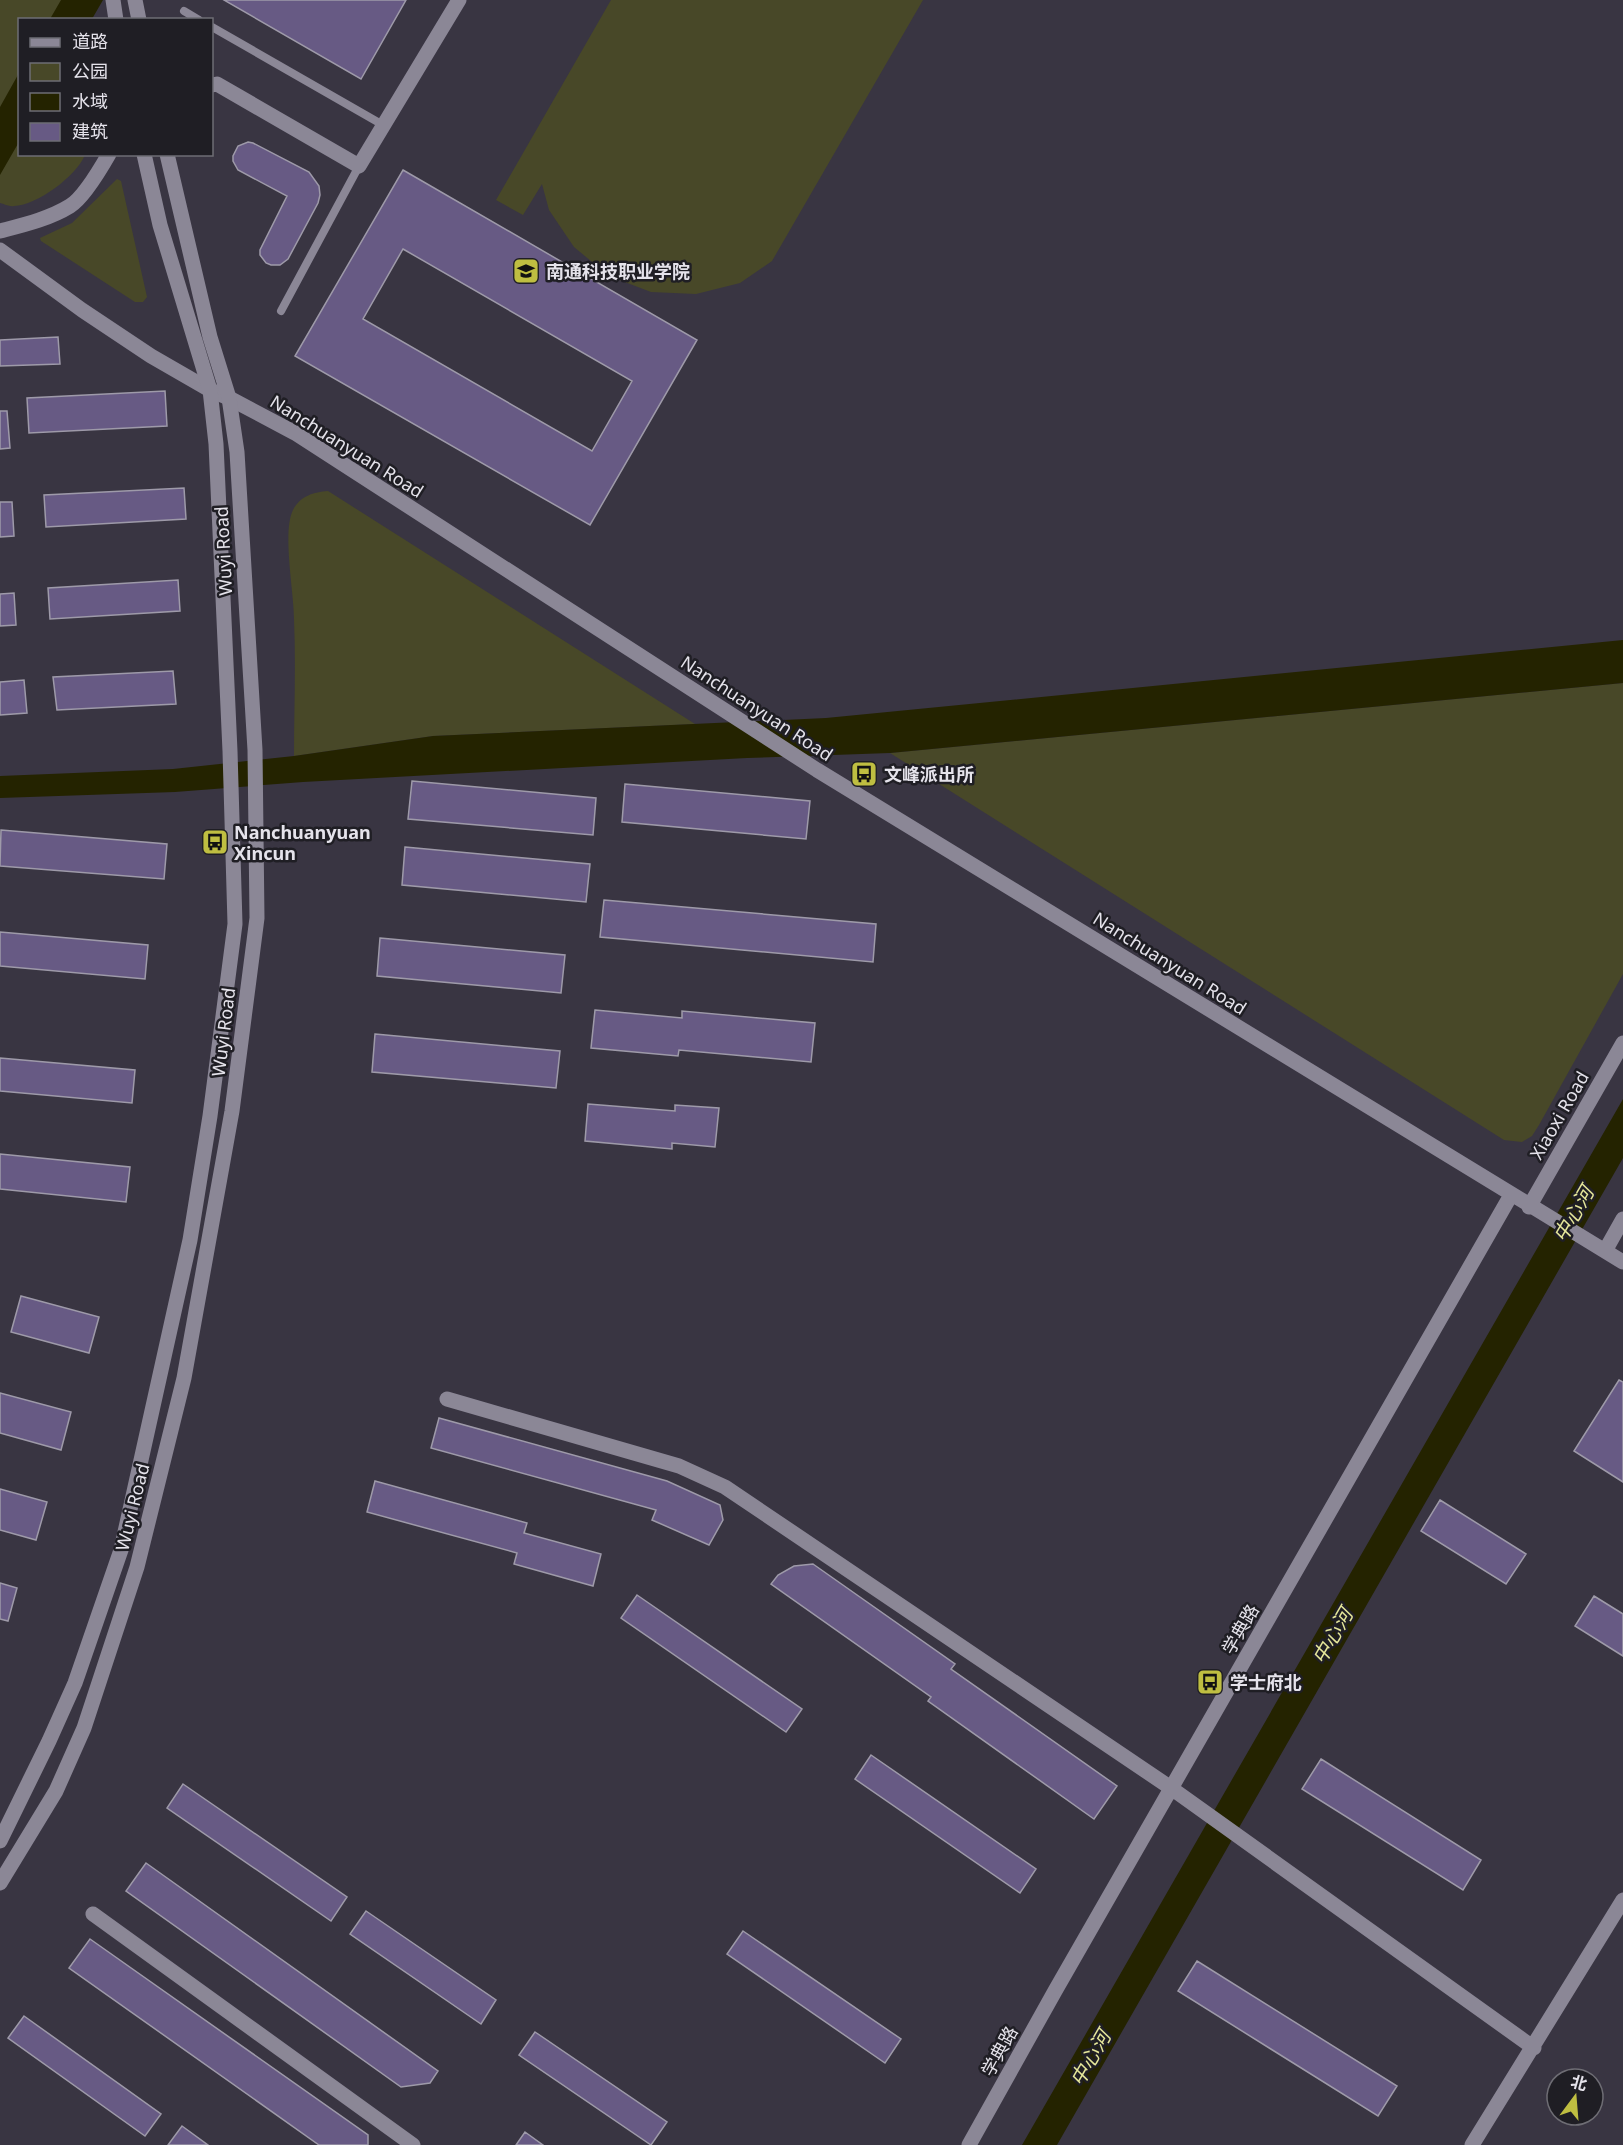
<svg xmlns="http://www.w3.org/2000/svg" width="1623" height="2145" viewBox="0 0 1623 2145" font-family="'Noto Sans','Noto Sans SC',sans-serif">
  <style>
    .green { fill: #484828 }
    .water { fill: #242300 }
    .building { fill: #675a84; stroke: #9e9aa9; stroke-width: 1.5; fill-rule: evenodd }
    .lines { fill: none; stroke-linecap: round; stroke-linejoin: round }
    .service { stroke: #8b8796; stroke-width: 8 }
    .minor { stroke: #8b8796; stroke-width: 15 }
    .tertiary { stroke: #8b8796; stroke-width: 15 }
    .secondary { stroke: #8b8796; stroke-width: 15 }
    .labels { text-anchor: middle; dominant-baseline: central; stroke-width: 5; stroke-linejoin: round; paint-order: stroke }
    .poi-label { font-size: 18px; font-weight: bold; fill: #e5e3eb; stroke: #1f1e24; text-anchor: start }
    .street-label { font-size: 18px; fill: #e5e3eb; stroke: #1f1e24 }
    .water-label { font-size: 20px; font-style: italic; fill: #e6e79a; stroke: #1f1e24 }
  </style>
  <rect width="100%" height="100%" fill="#393542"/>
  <path class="green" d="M0 0H71L76 19 20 20V154L85 155C76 176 38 205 14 206 10 207 4 204 0 203Z
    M611 0H923L772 261 740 283 696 294 651 292 609 276 574 247 549 210 542 184 523 215 496 200Z
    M117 179 121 181 147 297 143 302H135L41 241 40 238 72 223Z
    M328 491 695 724 433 736 294 756C294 711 296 665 294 619 294 592 282 532 293 510 300 496 314 492 328 491Z
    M1623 683V974L1539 1125 1532 1136 1522 1142 1504 1140 890 753Z"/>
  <path class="water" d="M61 0H103L92 19H50Z
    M19 73V142L0 175V107Z
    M1623 640V683L890 753 747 758 303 782 175 792 0 798V776L173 769 294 756 433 736 826 718Z
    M1623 1099V1158L1057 2145H1022Z"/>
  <path class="building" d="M224 0H406L361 79Z
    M248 142 253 143 309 172 319 186 320 195 318 203 288 259 280 265H271L266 263 260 255V250L287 196 238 170 233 161V156L238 146Z
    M403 170 697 340 590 525 295 356ZM403 249 632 381 592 451 363 319Z
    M58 337 60 364 0 366V340Z
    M165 391 167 426 29 433 27 398Z
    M0 411H7L10 448 0 449Z
    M184 488 186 519 46 527 44 495Z
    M0 502H12L14 536 0 537Z
    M178 580 180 611 50 619 48 588Z
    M14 593 16 625 0 626V594Z
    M173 671 176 704 57 710 53 677Z
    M24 680 27 713 0 715V682Z
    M412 781 596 798 593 835 408 819Z
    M625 784 810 801 806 839 622 822Z
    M1 830 167 844 164 879 0 866Z
    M405 847 590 864 586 902 402 885Z
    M604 900 876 924 873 962 600 937Z
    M0 932 148 945 145 979 0 966Z
    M380 938 565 955 561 993 377 976Z
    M595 1010 682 1018V1011L815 1023 811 1062 679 1050 678 1056 591 1048Z
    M375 1034 560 1051 556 1088 372 1072Z
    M0 1058 135 1070 132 1103 0 1091Z
    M588 1104 675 1111V1105L719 1108 715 1147 672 1143V1149L585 1141Z
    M0 1154 130 1167 126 1202 0 1189Z
    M21 1296 99 1317 89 1353 11 1332Z
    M1619 1380 1623 1382V1482L1574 1451Z
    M0 1393 71 1412 61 1450 0 1433Z
    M439 1418 667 1481 720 1505 723 1520 709 1545 652 1520 656 1510 431 1448Z
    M375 1481 527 1523 524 1533 601 1554 593 1586 514 1564 517 1553 367 1512Z
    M0 1489 47 1502 36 1540 0 1530Z
    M1440 1500 1526 1554 1506 1584 1421 1531Z
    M813 1564 955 1664 951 1669 1117 1786 1094 1819 928 1701 931 1697 771 1584 778 1575 794 1566Z
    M0 1583 17 1588 8 1621 0 1619Z
    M637 1595 802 1709 786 1732 621 1618Z
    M1594 1596 1623 1614V1656L1575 1626Z
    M871 1755 1036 1869 1020 1893 855 1779Z
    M1321 1759 1481 1860 1463 1890 1302 1789Z
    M183 1784 347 1897 331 1921 167 1808Z
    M146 1863 438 2071 430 2083 401 2087 126 1891Z
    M366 1911 496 2000 481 2024 350 1934Z
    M743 1931 901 2039 885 2063 727 1954Z
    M90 1939 368 2135V2145H319L69 1968Z
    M1197 1961 1397 2086 1378 2116 1178 1991Z
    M24 2016 161 2114 145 2136 8 2038Z
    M535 2032 667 2122 651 2145 519 2055Z
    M182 2126 208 2145H168Z
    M525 2132 543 2145H516Z"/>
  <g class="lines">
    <path class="service" d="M184 11 199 20
      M212 27 383 125
      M281 311 359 166"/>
    <path class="minor" d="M212 85 217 84 359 166 459 0"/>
    <path class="tertiary" d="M0 231C23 225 49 219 70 206 83 198 101 168 109 154
      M0 250 82 310 151 356 210 390 229 398 295 433 817 770 1623 1262
      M1529 1207 1623 1043
      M1605 1251 1623 1219
      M447 1399 679 1466 725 1487 1171 1788 1534 2048
      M93 1914 413 2145
      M969 2145 1055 1991 1511 1195
      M1472 2145 1623 1900"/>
    <path class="secondary" d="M113 0 116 20
      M135 0 139 20
      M0 1841 49 1741 75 1683 121 1550 190 1240 210 1116 235 924 230 751 216 444 210 390 160 225 144 154
      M0 1883 56 1791 84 1728 137 1567 184 1378 232 1111 257 918 255 750 237 452 229 398 210 337 167 154"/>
  </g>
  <defs>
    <symbol id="university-square" viewBox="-11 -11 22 22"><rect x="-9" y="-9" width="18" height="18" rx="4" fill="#bfbe41" stroke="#1f1e24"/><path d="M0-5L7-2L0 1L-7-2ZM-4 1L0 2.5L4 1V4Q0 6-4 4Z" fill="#111"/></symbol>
    <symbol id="bus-square" viewBox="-11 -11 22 22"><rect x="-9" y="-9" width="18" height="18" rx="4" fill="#bfbe41" stroke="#1f1e24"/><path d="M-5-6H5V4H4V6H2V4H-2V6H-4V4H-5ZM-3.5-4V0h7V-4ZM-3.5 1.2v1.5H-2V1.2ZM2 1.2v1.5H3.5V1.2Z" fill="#111"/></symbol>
  </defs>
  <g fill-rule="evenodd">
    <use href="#university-square" x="511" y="256" width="30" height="30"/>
    <use href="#bus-square" x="849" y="759" width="30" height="30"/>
    <use href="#bus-square" x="200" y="827" width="30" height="30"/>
    <use href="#bus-square" x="1195" y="1667" width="30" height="30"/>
  </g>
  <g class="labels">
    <g class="poi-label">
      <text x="546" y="271">南通科技职业学院</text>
      <text x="884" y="774">文峰派出所</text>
      <text x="234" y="832">Nanchuanyuan<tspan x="234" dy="21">Xincun</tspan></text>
      <text x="1230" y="1682">学士府北</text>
    </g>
    <g class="street-label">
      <text transform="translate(347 446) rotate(32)">Nanchuanyuan Road</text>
      <text transform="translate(223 551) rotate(-93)">Wuyi Road</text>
      <text transform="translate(757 708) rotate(33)">Nanchuanyuan Road</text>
      <text transform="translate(1170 963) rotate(32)">Nanchuanyuan Road</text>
      <text transform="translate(223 1032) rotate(-83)">Wuyi Road</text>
      <text transform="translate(1559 1115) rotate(-60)">Xiaoxi Road</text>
      <text transform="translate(132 1507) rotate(-76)">Wuyi Road</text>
      <text transform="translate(1240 1629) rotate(-60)">学典路</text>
      <text transform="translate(999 2051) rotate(-61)">学典路</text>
    </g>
    <g class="water-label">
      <text transform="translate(1573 1214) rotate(-60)">中心河</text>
      <text transform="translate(1332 1636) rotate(-60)">中心河</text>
      <text transform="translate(1090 2058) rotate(-60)">中心河</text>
    </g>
  </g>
  <rect x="18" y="18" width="195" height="138" fill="#1f1e24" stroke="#6e6d74" stroke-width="1.5"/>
  <rect x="30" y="38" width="30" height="9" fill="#8b8796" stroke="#6e6d74" stroke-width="1.5"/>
  <text x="72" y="48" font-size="18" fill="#e5e3eb">道路</text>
  <rect x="30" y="63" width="30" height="18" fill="#484828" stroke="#6e6d74" stroke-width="1.5"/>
  <text x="72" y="78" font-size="18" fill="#e5e3eb">公园</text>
  <rect x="30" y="93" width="30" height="18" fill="#242300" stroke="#6e6d74" stroke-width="1.5"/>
  <text x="72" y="108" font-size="18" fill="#e5e3eb">水域</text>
  <rect x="30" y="123" width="30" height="18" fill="#675a84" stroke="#6e6d74" stroke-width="1.5"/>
  <text x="72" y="138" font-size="18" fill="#e5e3eb">建筑</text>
  <g transform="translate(1575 2097) rotate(16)"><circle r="28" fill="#1f1e24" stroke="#6e6d74" stroke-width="1.5"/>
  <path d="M0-4.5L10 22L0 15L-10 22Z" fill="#bfbe41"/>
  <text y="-9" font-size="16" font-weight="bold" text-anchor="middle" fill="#e5e3eb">北</text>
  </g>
</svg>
